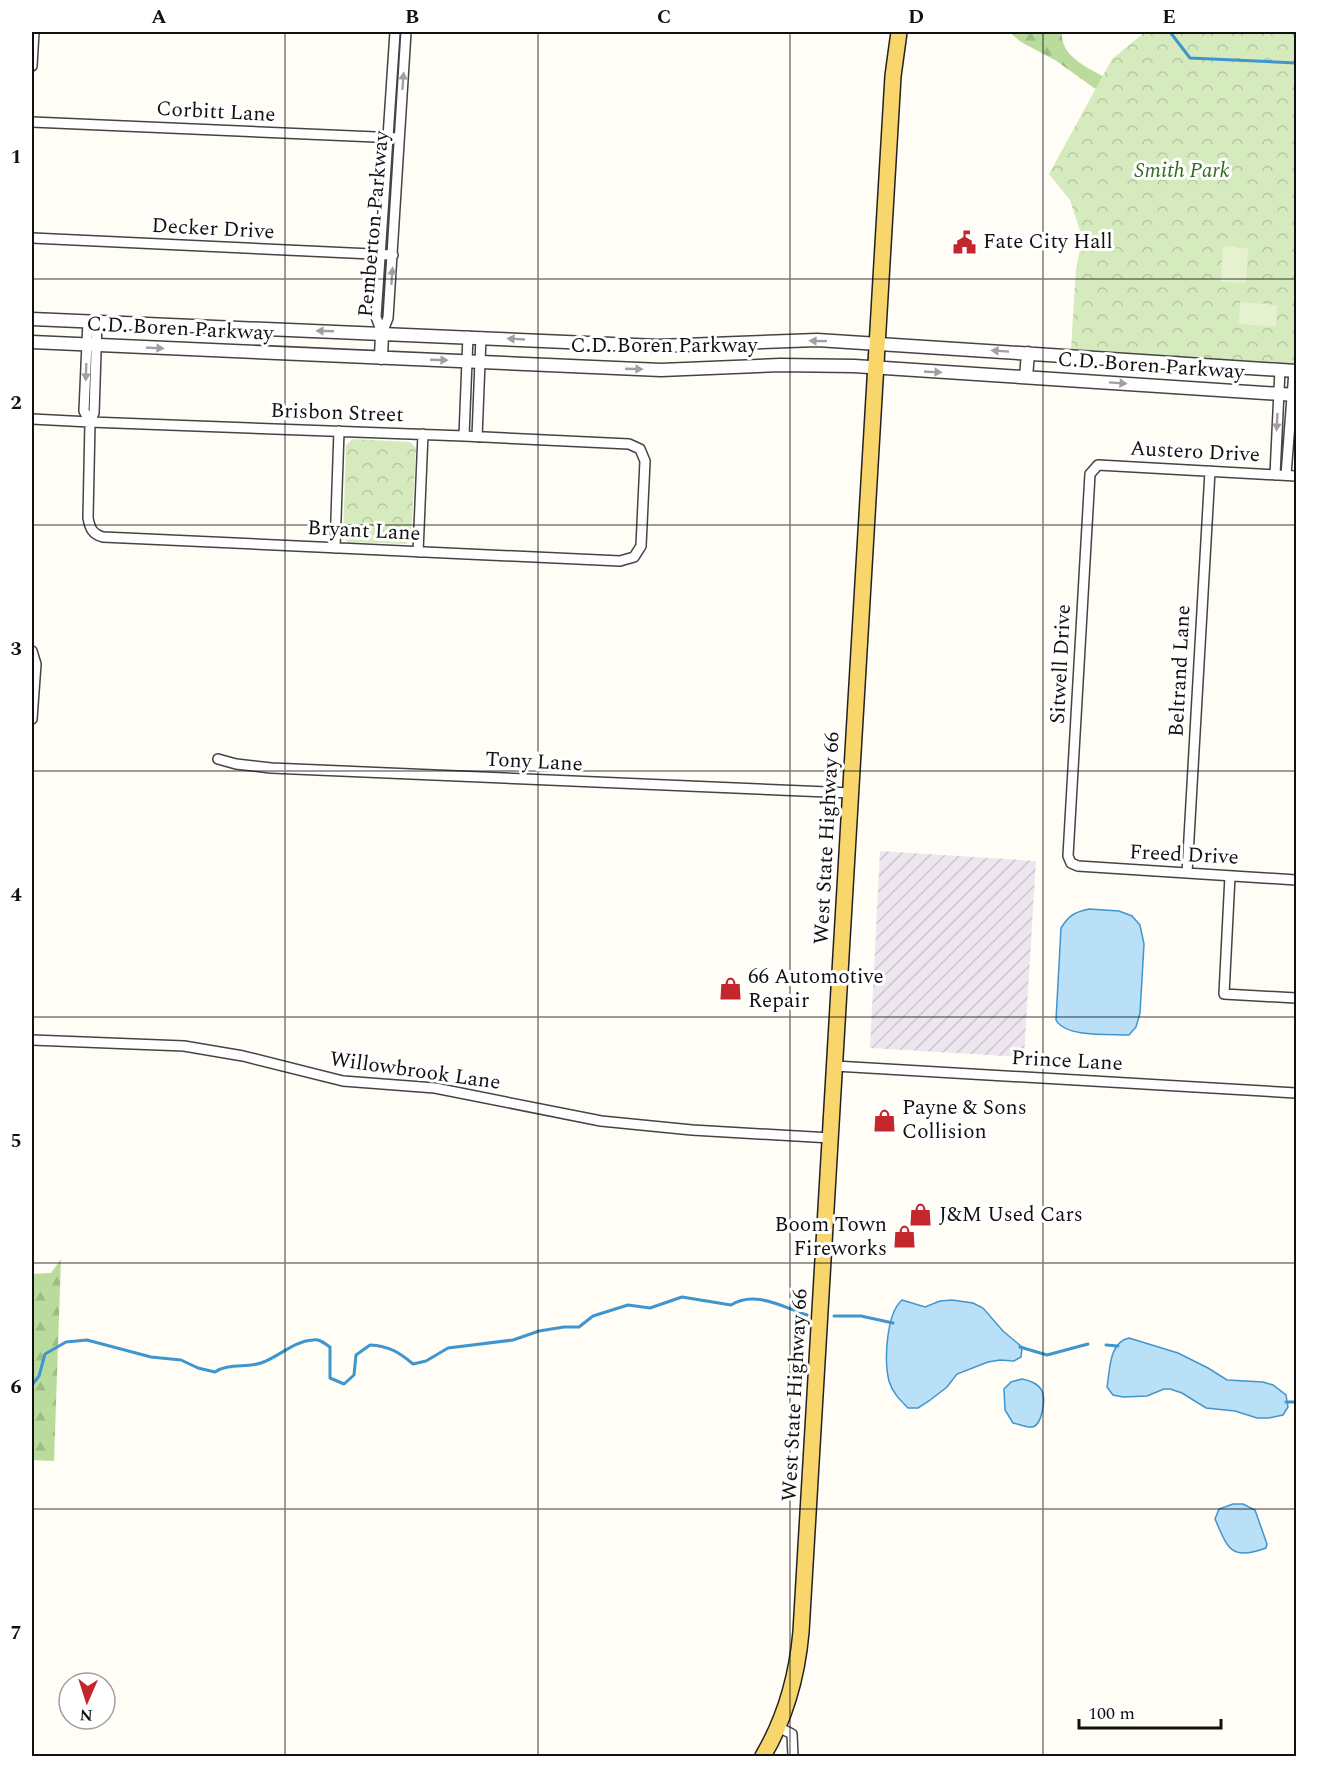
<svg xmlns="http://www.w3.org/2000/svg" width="1328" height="1788" viewBox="0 0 1328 1788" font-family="Spectral,serif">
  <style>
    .industrial { fill: url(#industrial-furrows) }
    .forest { fill: url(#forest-firs) }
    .park { fill: url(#park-crowns) }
    .pitch { fill: #e6f2cf }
    .water { fill: #b9e0f7; stroke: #3f96cf; stroke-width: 1.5 }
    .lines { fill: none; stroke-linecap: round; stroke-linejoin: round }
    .stream { stroke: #3f96cf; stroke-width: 3 }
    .minor-casing { stroke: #444; stroke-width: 12 }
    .tertiary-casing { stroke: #444; stroke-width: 15 }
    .primary-casing { stroke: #222; stroke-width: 18 }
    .minor { stroke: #fff; stroke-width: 9 }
    .tertiary { stroke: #fff; stroke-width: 12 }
    .primary { stroke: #f9d66b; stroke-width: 15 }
    .oneway { fill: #a0a0a0 }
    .grid { fill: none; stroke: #111; stroke-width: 1.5; stroke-opacity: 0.55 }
    .labels { text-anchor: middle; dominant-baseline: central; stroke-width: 6; stroke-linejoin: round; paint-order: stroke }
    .street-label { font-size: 21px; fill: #111; stroke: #fff }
    .park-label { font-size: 21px; font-style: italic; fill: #2f6b1f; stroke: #fff }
    .poi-label { font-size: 21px; fill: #111; stroke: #fff; text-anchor: start }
    .neatline { fill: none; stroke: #111; stroke-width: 2 }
    .grid-label { font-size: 20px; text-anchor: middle; font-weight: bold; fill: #111 }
  </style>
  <defs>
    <pattern id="industrial-furrows" width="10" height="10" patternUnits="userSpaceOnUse" patternTransform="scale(1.5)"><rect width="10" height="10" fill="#eee6ef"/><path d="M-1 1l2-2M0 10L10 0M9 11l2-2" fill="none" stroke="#cbc4cc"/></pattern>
    <pattern id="forest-firs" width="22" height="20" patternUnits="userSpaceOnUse" patternTransform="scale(1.5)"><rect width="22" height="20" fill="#b9dc9c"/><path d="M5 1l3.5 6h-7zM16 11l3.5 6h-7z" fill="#9ebc85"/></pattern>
    <pattern id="park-crowns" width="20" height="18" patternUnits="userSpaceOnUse" patternTransform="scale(1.5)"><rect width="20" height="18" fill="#d5ebbd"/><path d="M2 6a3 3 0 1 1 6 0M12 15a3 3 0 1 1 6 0" fill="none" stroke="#b6c8a1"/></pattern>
  </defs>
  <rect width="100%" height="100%" fill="#fffdf5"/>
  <path class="industrial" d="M880 851 1036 861 1024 1057 870 1048Z"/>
  <path class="forest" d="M1009 32H1062C1060 57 1089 68 1108 79L1100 90 1094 88 1055 60 1021 42Z
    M61 1259 54 1461 32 1460V1274L51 1273Z"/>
  <path class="park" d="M1145 32H1296V365L1071 349 1076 269 1080 250V231L1070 200 1049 174 1112 59Z
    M353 439 410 442 416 448 411 539 406 544 348 542 343 537 346 445Z"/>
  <path class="pitch" d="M1223 246 1248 248 1246 283 1221 282Z
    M1240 302 1277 305 1276 327 1239 324Z"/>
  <path class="water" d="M1089 909 1119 911 1132 916 1140 925 1144 944 1140 1013 1136 1027 1129 1035C1110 1034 1066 1038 1056 1020L1061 928C1069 915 1075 912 1089 909Z
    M902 1300 925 1307 940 1301 952 1300 973 1303 983 1308 1003 1331 1022 1347 1021 1357 1014 1361 1000 1360 988 1362 957 1374 947 1387 929 1401 918 1408H908C900 1400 892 1392 889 1381 884 1361 886 1314 902 1300Z
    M1129 1338 1178 1353 1208 1368 1227 1380 1263 1382 1273 1385 1286 1395 1288 1407 1283 1415 1269 1418H1257L1235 1411 1206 1408 1182 1393 1170 1389H1164L1147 1396 1123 1397 1113 1395 1107 1387C1110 1370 1109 1342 1129 1338Z
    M1022 1379C1029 1380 1039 1384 1042 1391 1046 1400 1042 1424 1033 1427 1026 1428 1019 1424 1013 1423L1005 1410 1004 1389 1011 1382Z
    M1233 1504H1243L1255 1510 1267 1544 1266 1548C1231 1561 1228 1549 1215 1519L1219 1509Z"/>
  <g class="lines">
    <path class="stream" d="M1170 32 1190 58 1296 63
      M834 1316H861L893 1323
      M1106 1345 1118 1346
      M1020 1347 1047 1355 1088 1344
      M32 1385 39 1376 45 1354 66 1342 87 1340 151 1357 181 1360 198 1368 215 1372C229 1363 245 1368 261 1363 279 1357 293 1341 313 1340 320 1339 324 1343 330 1347V1378L344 1384 354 1375 356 1355 370 1345C389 1346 399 1352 413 1364L426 1361 448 1348 513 1340 539 1331 564 1327H579L593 1316 628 1305 650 1308 682 1297 731 1305C755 1290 783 1307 807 1315
      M1286 1402H1296"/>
    <defs>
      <path id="minor" d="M32 66 34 32
        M32 122 399 138
        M32 238 393 255
        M88 321 84 411 90 422
        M382 333 388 318 406 32
        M382 333 376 317 395 32
        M32 419 90 422 464 436 629 444 640 449 645 461 641 546 634 557 620 561 103 537C92 534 90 528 88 518L90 422 94 413 97 322
        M464 436 468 336
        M477 437 481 337
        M1275 475 1280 370
        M1286 475 1294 371
        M1296 476 1098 465 1090 474 1068 856 1071 863 1078 866 1296 880
        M335 548 339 431
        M418 552 423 434
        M32 651 36 664 32 719
        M218 759 236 764 271 768 851 793
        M1187 873 1210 471
        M1230 876 1224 994 1296 998
        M32 1040 184 1046 243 1056 343 1081 435 1088 601 1121 692 1130 831 1138
        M835 1066 1296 1093
        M778 1727 792 1734 793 1756"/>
      <path id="tertiary" d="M32 319 658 346 817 340 1296 371
        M32 342 661 370 780 365 854 366 1296 395
        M381 358 382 333
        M1026 377 1028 353"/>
      <path id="primary" d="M763 1756C786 1717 797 1677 801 1632L893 76 899 32"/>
    </defs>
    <use href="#minor" class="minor-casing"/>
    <use href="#tertiary" class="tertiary-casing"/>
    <use href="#primary" class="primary-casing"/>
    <use href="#minor" class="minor"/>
    <use href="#tertiary" class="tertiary"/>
    <use href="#primary" class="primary"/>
  </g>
  <defs><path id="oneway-solid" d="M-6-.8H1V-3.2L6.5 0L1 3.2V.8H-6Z" transform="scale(1.5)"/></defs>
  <g class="oneway">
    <use href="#oneway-solid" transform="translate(403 81) rotate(-86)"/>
    <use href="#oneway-solid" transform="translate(392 276) rotate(-86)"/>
    <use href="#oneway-solid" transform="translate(325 331) rotate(-178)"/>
    <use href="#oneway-solid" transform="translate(516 339) rotate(-177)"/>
    <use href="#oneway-solid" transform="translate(818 341) rotate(-179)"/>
    <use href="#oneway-solid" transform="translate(155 348) rotate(3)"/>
    <use href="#oneway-solid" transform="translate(1000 351) rotate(-176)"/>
    <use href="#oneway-solid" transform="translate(439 360) rotate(2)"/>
    <use href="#oneway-solid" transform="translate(634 369) rotate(2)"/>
    <use href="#oneway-solid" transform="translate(86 372) rotate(92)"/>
    <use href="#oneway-solid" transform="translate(933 372) rotate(3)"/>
    <use href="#oneway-solid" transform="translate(1118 383) rotate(4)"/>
    <use href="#oneway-solid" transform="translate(1277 422) rotate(93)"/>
  </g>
  <path class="grid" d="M285 32V1756M538 32V1756M790 32V1756M1043 32V1756M32 279H1296M32 525H1296M32 771H1296M32 1017H1296M32 1263H1296M32 1509H1296"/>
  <defs>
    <symbol id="civic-bare" viewBox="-9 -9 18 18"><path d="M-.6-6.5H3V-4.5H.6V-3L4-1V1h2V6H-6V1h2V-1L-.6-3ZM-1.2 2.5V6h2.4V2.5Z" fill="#c4262e" stroke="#fff" stroke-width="2.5" paint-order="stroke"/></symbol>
    <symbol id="shop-bare" viewBox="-9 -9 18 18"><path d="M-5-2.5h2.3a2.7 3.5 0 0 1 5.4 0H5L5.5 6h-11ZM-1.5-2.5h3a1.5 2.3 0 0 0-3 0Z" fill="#c4262e" stroke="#fff" stroke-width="2.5" paint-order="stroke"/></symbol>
  </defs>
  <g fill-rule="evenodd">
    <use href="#civic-bare" x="948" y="226" width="33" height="33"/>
    <use href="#shop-bare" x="714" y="972" width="33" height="33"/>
    <use href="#shop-bare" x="868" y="1104" width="33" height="33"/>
    <use href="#shop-bare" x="904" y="1198" width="33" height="33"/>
    <use href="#shop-bare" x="888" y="1220" width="33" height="33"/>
  </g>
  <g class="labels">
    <g class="street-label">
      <text transform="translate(216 112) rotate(3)">Corbitt Lane</text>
      <text transform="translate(374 224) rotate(-85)">Pemberton Parkway</text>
      <text transform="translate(213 229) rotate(3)">Decker Drive</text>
      <text transform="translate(180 329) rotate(3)">C.D. Boren Parkway</text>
      <text x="664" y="346">C.D. Boren Parkway</text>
      <text transform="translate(1151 366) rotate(4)">C.D. Boren Parkway</text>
      <text transform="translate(337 413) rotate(2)">Brisbon Street</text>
      <text transform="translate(1195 452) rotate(3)">Austero Drive</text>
      <text transform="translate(364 531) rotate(3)">Bryant Lane</text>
      <text transform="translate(1061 664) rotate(-87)">Sitwell Drive</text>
      <text transform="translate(1180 671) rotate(-87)">Beltrand Lane</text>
      <text transform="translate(534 762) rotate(3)">Tony Lane</text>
      <text transform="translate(827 838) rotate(-87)">West State Highway 66</text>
      <text transform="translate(1184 855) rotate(3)">Freed Drive</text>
      <text transform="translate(1067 1061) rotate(3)">Prince Lane</text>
      <text transform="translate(415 1071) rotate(8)">Willowbrook Lane</text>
      <text transform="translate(795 1395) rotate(-87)">West State Highway 66</text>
    </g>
    <g class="park-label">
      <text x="1182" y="171">Smith Park</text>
    </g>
    <g class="poi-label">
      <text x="983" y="242">Fate City Hall</text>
      <text x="748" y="977">66 Automotive<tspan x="748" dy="24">Repair</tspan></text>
      <text x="902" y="1108">Payne &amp; Sons<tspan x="902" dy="24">Collision</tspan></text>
      <text x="939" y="1215">J&amp;M Used Cars</text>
      <text x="887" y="1225" text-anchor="end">Boom Town<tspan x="887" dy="24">Fireworks</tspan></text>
    </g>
  </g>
  <rect width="1328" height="1788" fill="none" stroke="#ffffff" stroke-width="66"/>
  <g transform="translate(87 1701) rotate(183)"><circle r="28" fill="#ffffff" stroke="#a0a0a0" stroke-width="1.5"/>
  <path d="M0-4.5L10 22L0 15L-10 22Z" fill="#c4262e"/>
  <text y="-9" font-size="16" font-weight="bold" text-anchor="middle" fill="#111111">N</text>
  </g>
  <path d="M1079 1719v9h142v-9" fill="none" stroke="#111111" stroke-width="3"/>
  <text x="1088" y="1719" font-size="18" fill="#111111" stroke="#ffffff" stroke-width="4.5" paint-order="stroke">100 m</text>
  <rect x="33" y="33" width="1262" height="1722" class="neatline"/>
  <g class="grid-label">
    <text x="159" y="23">A</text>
    <text x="412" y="23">B</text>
    <text x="664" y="23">C</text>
    <text x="916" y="23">D</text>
    <text x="1169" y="23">E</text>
    <text x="16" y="163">1</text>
    <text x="16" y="409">2</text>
    <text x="16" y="655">3</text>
    <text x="16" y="901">4</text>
    <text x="16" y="1147">5</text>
    <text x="16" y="1393">6</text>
    <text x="16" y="1639">7</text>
  </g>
</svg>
